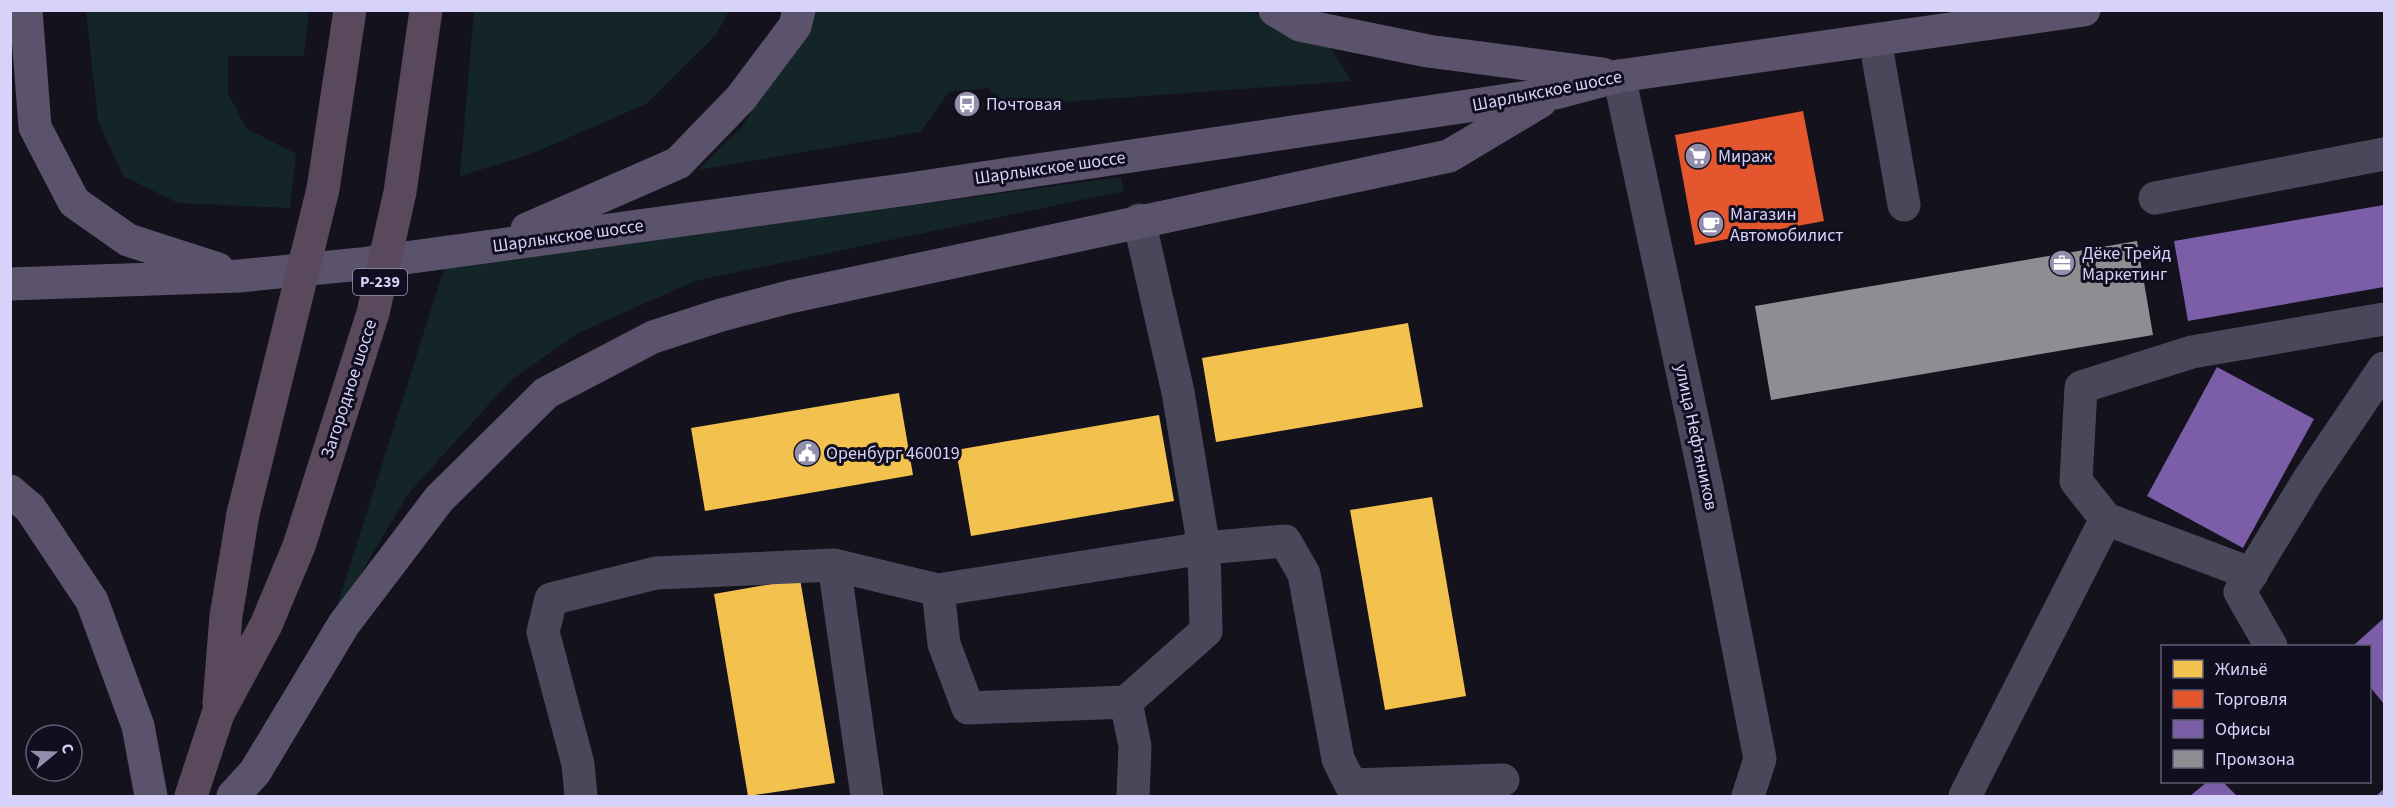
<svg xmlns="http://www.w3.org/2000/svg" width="2395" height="807" viewBox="0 0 2395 807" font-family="'Source Sans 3',sans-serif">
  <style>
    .green { fill: #132526 }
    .homes { fill: #f2c14e }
    .shops { fill: #e4572e }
    .offices { fill: #7b5ea7 }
    .industry { fill: #8d8d92 }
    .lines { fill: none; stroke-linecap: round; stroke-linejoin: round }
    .minor { stroke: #49485b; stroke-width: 33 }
    .major { stroke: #5b536c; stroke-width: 33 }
    .highway { stroke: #5a495d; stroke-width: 33 }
    .highway-bridge { stroke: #5a495d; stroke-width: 33 }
    .labels { text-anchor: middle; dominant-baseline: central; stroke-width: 6; stroke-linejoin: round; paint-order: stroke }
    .shield { fill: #110f1f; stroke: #9b98b8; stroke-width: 1.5 }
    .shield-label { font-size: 16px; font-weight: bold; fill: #d6d2fa }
    .street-label { font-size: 18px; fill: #d6d2fa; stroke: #110f1f }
    .poi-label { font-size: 18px; fill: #d6d2fa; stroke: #110f1f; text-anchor: start }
  </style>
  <rect width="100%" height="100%" fill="#14121c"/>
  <path class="green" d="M474 10H729V11L716 35 646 104 531 154 460 176Z
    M86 11H309L304 56H228V93L246 128 296 154 290 208 178 203 123 176 98 121Z
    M814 11H1250L1330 46 1351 81 1009 106 988 88 949 92 920 132 698 170 741 128Z
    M1121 177 1124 191 695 281 578 333 510 381 409 493 332 622 444 269Z"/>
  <path class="homes" d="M1408 323 1423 407 1216 442 1202 358Z
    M899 393 913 475 705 511 691 428Z
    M1159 415 1174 501 971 536 956 450Z
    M1432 497 1466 696 1385 710 1350 510Z
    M800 579 835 783 748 796 714 594Z"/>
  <path class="shops" d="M1803 111 1824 221 1695 245 1675 135Z"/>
  <path class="offices" d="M2384 205V287L2188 321 2174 241Z
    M2217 367 2314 419 2243 548 2147 496Z
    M2384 618V704L2370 687V646H2353Z
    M2207 782H2223L2237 796H2190Z
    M2384 789V796H2376Z"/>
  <path class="industry" d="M2137 241 2153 335 1771 400 1755 306Z"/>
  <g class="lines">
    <path class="minor" d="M1875 40 1904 205
      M1619 76 1707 487 1760 759 1748 796
      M2155 198 2384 154
      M2252 574 2106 519 2076 481 2081 387 2192 352 2384 319
      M938 590 1204 548 1285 541 1304 574 1338 759 1351 785 1503 780
      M2271 646 2240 592 2309 479 2384 368
      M1126 702 1135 746 1133 796
      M581 796 578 764 543 632 551 599 656 573 834 565
      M867 796 834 565 938 590 944 644 968 708 1126 702 1206 631 1204 548 1178 392 1139 220
      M1965 796 2106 519"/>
    <path class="major" d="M26 10 35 127 74 202 128 240 218 269
      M1275 10 1300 25 1428 51 1603 74
      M527 229 678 163 741 98 795 26 799 10
      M10 284 239 276 361 264 909 189 1555 93 1619 76 2084 10
      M10 491 30 508 92 601 138 726 151 796
      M233 796 255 772 344 624 439 499 546 393 653 337 721 315 789 297 1449 156 1541 101"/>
    <path class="highway" d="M219 703 226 616 243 514
      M191 796 218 714 266 625 299 546"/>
    <path class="highway-bridge" d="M243 514 323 189 350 10
      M299 546 373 313 400 192 426 10"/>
  </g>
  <defs>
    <symbol id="bus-disc" viewBox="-11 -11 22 22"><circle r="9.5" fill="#928fac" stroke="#110f1f"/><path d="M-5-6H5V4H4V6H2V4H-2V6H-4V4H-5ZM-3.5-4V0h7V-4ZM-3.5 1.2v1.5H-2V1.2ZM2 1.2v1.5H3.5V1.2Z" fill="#fff"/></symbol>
    <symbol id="supermarket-disc" viewBox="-11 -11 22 22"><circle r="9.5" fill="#928fac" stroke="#110f1f"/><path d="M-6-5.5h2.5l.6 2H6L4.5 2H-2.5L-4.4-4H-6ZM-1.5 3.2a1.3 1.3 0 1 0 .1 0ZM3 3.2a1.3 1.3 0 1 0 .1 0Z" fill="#fff"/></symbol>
    <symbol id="cafe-disc" viewBox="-11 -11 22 22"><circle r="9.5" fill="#928fac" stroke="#110f1f"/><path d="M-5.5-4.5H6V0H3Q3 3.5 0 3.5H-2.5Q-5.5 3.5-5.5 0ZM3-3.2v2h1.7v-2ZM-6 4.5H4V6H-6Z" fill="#fff"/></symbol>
    <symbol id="office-disc" viewBox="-11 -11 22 22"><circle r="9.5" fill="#928fac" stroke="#110f1f"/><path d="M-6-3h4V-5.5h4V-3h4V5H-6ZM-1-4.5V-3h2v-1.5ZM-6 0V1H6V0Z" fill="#fff"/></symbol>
    <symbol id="civic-disc" viewBox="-11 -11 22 22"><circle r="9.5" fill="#928fac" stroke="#110f1f"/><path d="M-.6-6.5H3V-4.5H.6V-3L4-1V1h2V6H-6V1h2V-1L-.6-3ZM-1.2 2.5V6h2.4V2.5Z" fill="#fff"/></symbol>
  </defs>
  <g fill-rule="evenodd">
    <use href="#bus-disc" x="952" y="89" width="30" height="30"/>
    <use href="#supermarket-disc" x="1683" y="141" width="30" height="30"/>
    <use href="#cafe-disc" x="1696" y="209" width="30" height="30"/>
    <use href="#office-disc" x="2047" y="248" width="30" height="30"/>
    <use href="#civic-disc" x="792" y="438" width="30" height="30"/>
  </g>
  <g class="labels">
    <rect class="shield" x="353" y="269" width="54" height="26" rx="4.5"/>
    <g class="shield-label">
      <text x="380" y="282">Р-239</text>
    </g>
    <g class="street-label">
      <text transform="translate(1547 91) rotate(-11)">Шарлыкское шоссе</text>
      <text transform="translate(1050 168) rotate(-8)">Шарлыкское шоссе</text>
      <text transform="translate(568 236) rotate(-8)">Шарлыкское шоссе</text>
      <text transform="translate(349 389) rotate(-72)">Загородное шоссе</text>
      <text transform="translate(1696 437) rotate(78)">улица Нефтяников</text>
    </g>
    <g class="poi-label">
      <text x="986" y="104">Почтовая</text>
      <text x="1718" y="156">Мираж</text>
      <text x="1730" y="214">Магазин<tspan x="1730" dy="21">Автомобилист</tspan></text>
      <text x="2082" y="253">Дёке Трейд<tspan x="2082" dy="21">Маркетинг</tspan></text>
      <text x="826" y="453">Оренбург 460019</text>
    </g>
  </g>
  <rect width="2395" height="807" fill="none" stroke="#d6d2fa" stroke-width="24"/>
  <rect x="2161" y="645" width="210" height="138" fill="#110f1f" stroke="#605d77" stroke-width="1.5"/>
  <rect x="2173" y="660" width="30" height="18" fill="#f2c14e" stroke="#605d77" stroke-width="1.5"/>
  <text x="2215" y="675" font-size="18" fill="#d6d2fa">Жильё</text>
  <rect x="2173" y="690" width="30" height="18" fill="#e4572e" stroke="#605d77" stroke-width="1.5"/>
  <text x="2215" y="705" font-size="18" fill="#d6d2fa">Торговля</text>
  <rect x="2173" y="720" width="30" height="18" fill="#7b5ea7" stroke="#605d77" stroke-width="1.5"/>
  <text x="2215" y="735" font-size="18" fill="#d6d2fa">Офисы</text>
  <rect x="2173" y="750" width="30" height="18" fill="#8d8d92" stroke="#605d77" stroke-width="1.5"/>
  <text x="2215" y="765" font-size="18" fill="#d6d2fa">Промзона</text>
  <g transform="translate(54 753) rotate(71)"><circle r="28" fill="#110f1f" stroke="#605d77" stroke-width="1.5"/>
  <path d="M0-4.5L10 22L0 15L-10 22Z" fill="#928fac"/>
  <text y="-9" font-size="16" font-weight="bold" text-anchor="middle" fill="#d6d2fa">С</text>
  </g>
</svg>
